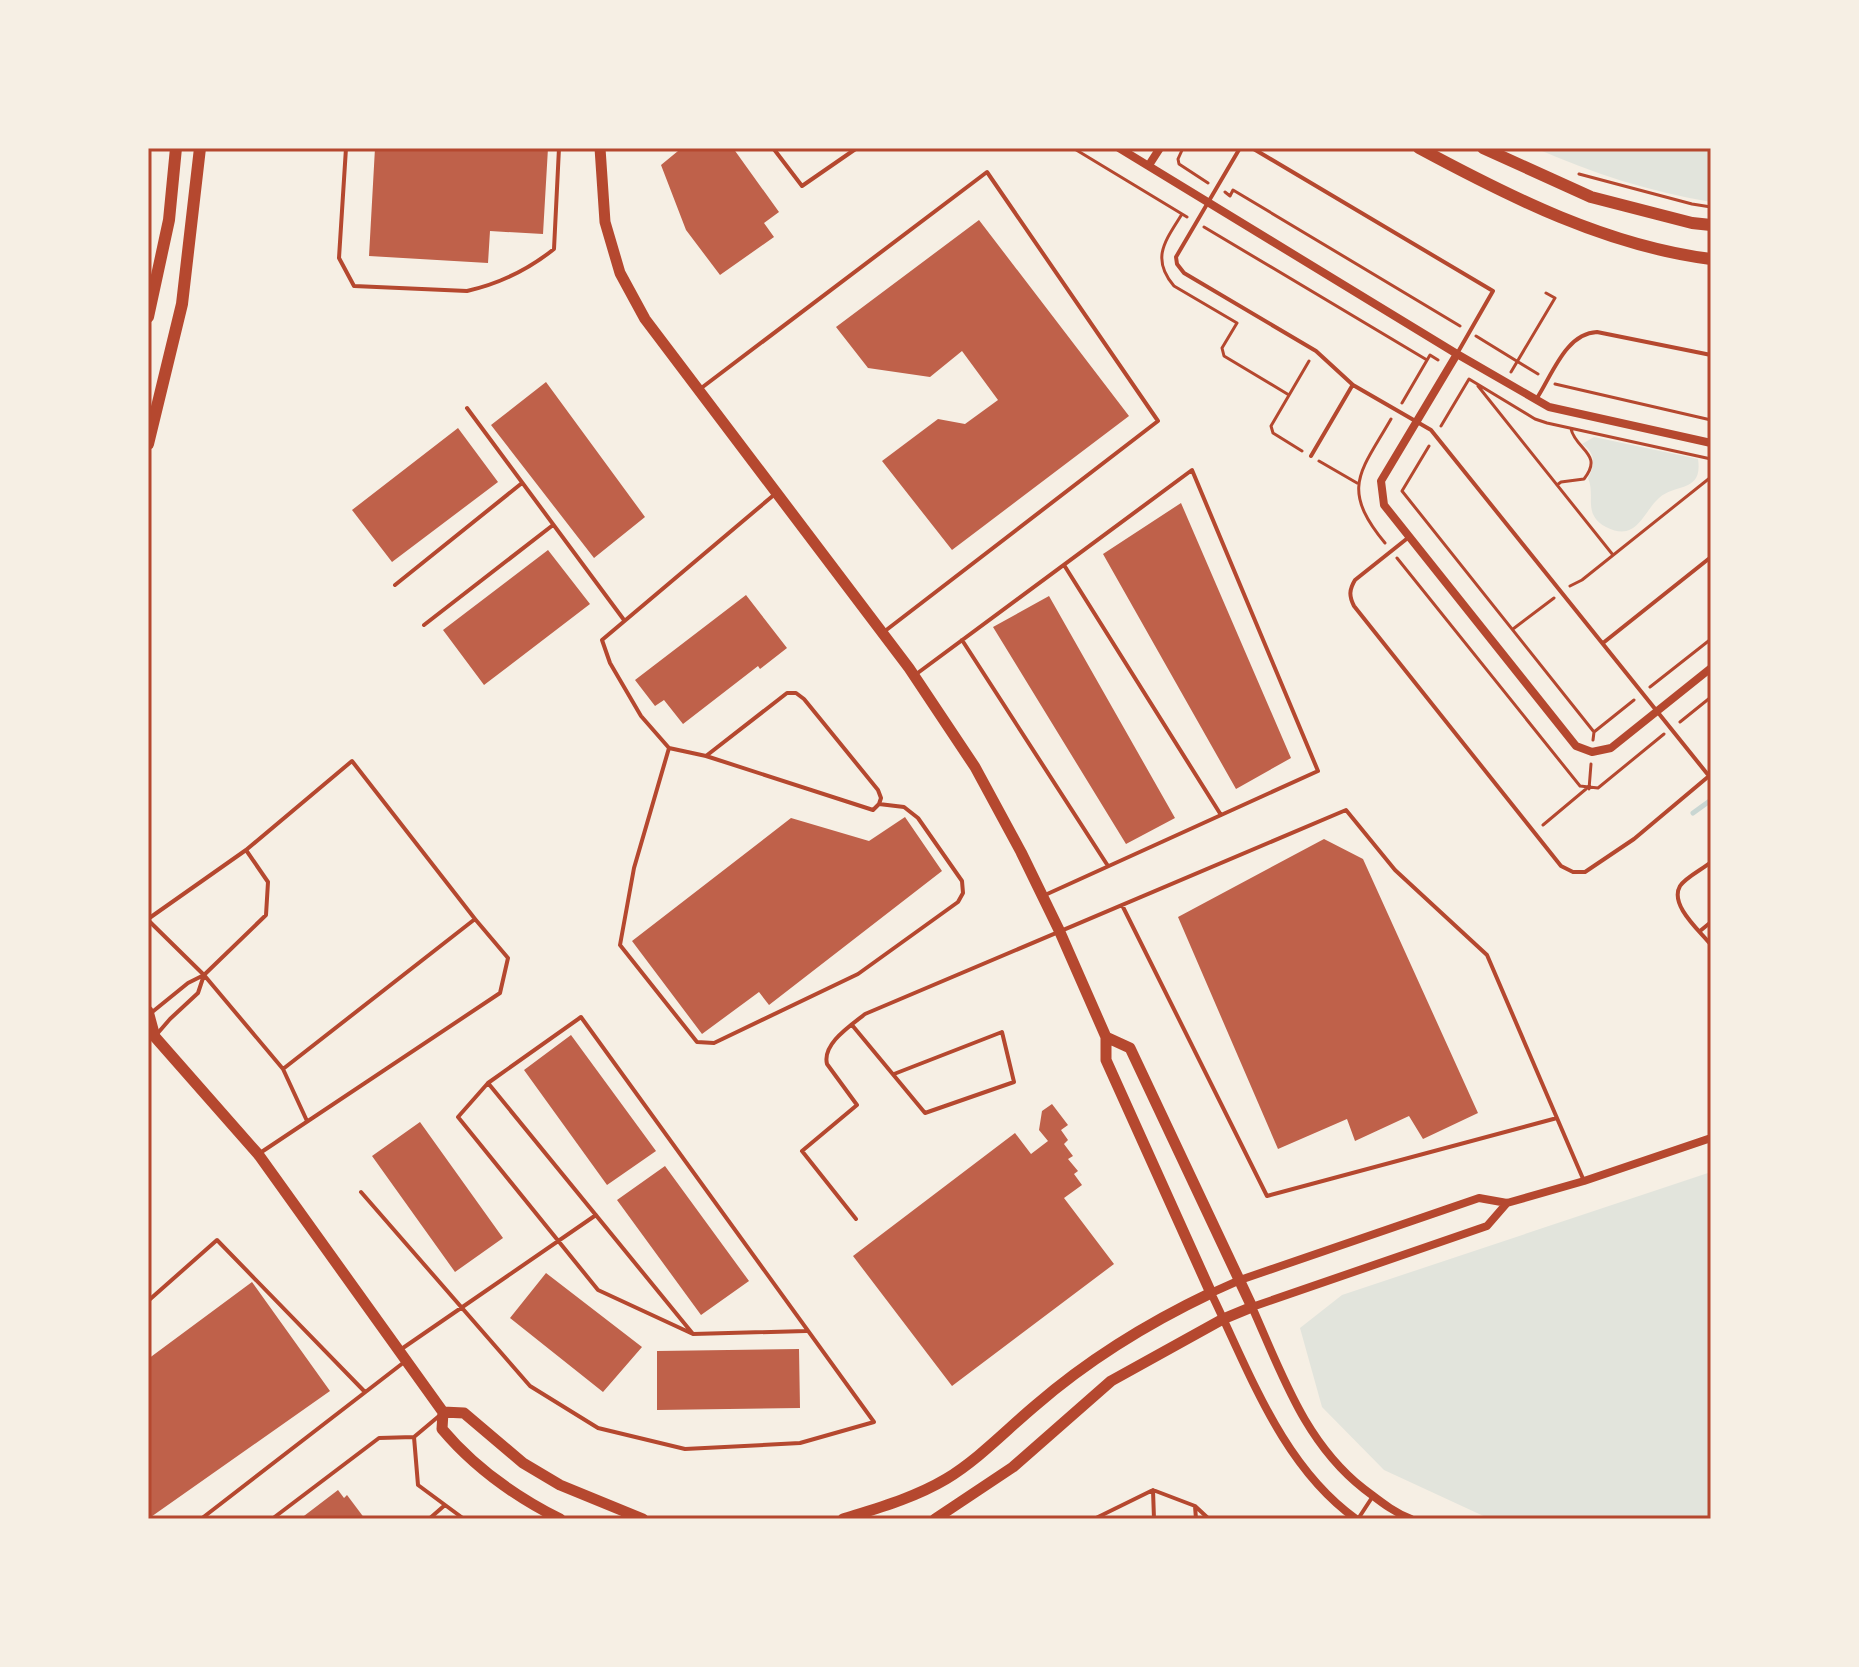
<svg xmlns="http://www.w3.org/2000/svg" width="1859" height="1667" viewBox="0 0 1859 1667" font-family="Karla,sans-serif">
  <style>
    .green { fill: #e2e4dc }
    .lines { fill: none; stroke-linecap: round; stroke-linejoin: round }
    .stream { stroke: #c9d6d2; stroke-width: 5 }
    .building { fill: #bf614a }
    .path { stroke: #b5482f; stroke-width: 3 }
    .service { stroke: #b5482f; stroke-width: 4 }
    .minor { stroke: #b5482f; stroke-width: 8 }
    .tertiary { stroke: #b5482f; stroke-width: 11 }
    .secondary { stroke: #b5482f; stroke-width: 12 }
    .neatline { fill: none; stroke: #b5482f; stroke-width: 3 }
  </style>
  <rect width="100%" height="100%" fill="#f6efe4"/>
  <path class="green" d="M1535 148H1711V202C1650 192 1592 173 1535 148Z
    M1594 437 1698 459C1703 493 1676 483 1659 498 1643 512 1637 543 1606 527 1582 514 1596 496 1588 478 1595 465 1596 453 1582 444Z
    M1711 1172V1519H1490L1384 1470 1322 1407 1300 1328 1342 1295Z"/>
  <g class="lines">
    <path class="stream" d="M1693 813 1711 800"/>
  </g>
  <path class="building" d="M375 148H548L543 234 490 231 488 263 369 256Z
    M675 148H733L779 212 764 223 774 237 720 275 686 230 661 165 678 151Z
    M979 220 1129 416 952 550 882 461 938 419 965 424 998 400 962 351 930 377 868 368 836 327Z
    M546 382 645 517 594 558 491 425Z
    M458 428 498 482 392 562 352 510Z
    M1181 503 1291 758 1236 789 1103 554Z
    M548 550 590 604 484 685 443 630Z
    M746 595 787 648 760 669 758 666 683 724 664 700 655 706 635 680Z
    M1049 596 1175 818 1126 844 993 627Z
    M905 817 942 871 769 1005 759 992 702 1034 632 941 791 818 869 841Z
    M1324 839 1363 859 1478 1113 1423 1139 1409 1116 1355 1141 1347 1119 1278 1149 1178 917Z
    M571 1035 656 1151 607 1185 524 1070Z
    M1052 1104 1068 1125 1061 1130 1068 1140 1064 1144 1073 1156 1068 1159 1078 1171 1074 1174 1082 1185 1064 1198 1114 1264 952 1386 853 1256 1015 1133 1031 1154 1048 1141 1039 1130 1042 1111Z
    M420 1122 503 1238 455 1272 372 1156Z
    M665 1166 749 1281 701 1315 617 1200Z
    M546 1273 642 1347 603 1392 510 1318Z
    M252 1282 330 1391 148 1519V1359Z
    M799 1349 800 1408 657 1410V1351Z
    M338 1490 344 1498 347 1495 365 1519H300Z"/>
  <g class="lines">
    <path class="path" d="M1073 148 1187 217
      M1183 148 1178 159 1179 164 1208 183
      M1579 174 1692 204 1711 207
      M1225 192 1230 196 1233 190 1460 326
      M1182 214C1166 240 1150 258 1174 286L1237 323 1222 348 1224 356 1289 395
      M1204 227 1427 360
      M1476 336 1538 374
      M1511 372 1555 298 1546 293
      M1555 384 1711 420
      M1478 386 1613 555
      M1402 403 1430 355 1438 360
      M1441 426 1469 379 1535 419 1547 423 1711 459
      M1429 446 1402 491 1594 732 1593 740
      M1302 451 1273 433 1271 426 1309 361
      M1319 461 1357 483
      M1557 485 1561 482 1584 479C1604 454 1576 450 1571 429
      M1385 543C1340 488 1360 473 1391 419
      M1397 558 1580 786 1598 788 1664 734
      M1570 586 1582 580 1711 477
      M1513 629 1554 598
      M1650 687 1711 639
      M1680 722 1711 697
      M1594 732 1634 700
      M1589 789 1591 764
      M1543 825 1586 789"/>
    <path class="service" d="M346 148 339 258 354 286 467 291C498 284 529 269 554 249L559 148
      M773 148 802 186 857 148
      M1240 148 1176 257 1177 264 1184 273 1316 351 1353 385 1431 430 1709 776
      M1252 148 1493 291 1458 352
      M700 389 987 172 1158 421 885 631
      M1537 398C1552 375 1566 333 1597 332L1711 355
      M467 408 624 620
      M1311 456 1352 386
      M1409 537 1355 580C1349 590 1349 596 1354 606L1561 866 1573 872H1585L1634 839 1709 776
      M1064 565 1221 815
      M395 585 522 483
      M424 625 553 525
      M962 640 1108 866
      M1603 643 1711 557
      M915 675 1192 470 1318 771 1045 895
      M669 748 634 868 620 945 697 1042 714 1043 858 974 958 902 963 893 962 881 918 818 904 807 879 804 873 810 706 756 669 748 641 716 610 663 602 640 775 494
      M706 756 787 693H796L804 699 878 790 881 798 879 804
      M1711 862C1703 869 1686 877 1680 886 1669 905 1700 931 1711 945
      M1122 905 1267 1196 1557 1118
      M148 919 246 850
      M148 920 204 975 283 1069
      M1700 931 1711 922
      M151 1013 188 983 204 975 266 915 268 882 246 850 352 761 475 919
      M852 1025 925 1113 1014 1082 1002 1032 894 1074
      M157 1034 170 1019 198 993 204 975
      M260 1153 500 993 508 958 475 919 283 1069 307 1121
      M361 1192 530 1386 598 1428 685 1449 800 1443 874 1422 581 1017 488 1083 693 1334 598 1290 458 1117 488 1083
      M856 1219 802 1151 857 1105 827 1064C822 1044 850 1026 865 1014L1346 810 1395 870 1487 955 1584 1181
      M148 1301 217 1240 365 1392
      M693 1334 806 1331
      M400 1350 596 1215
      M439 1416 414 1437 418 1485 464 1519
      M1153 1490 1154 1519
      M1195 1506 1196 1519
      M201 1519 403 1363
      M272 1519 379 1438 414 1437
      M429 1519 445 1505
      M1094 1519 1153 1490 1195 1506 1209 1519
      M1358 1519 1373 1496"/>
    <path class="minor" d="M1119 148 1457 354 1549 407 1711 443
      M1149 165 1160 148
      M1457 354 1381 481 1384 505 1576 746 1592 752 1611 748 1711 668
      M1356 1519C1282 1466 1250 1373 1211 1293L1240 1280 1479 1198 1507 1203 1584 1181 1711 1138
      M1411 1519C1393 1512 1380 1501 1364 1489 1305 1443 1282 1374 1252 1307L1487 1226 1507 1203"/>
    <path class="tertiary" d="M600 148 605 222 620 273 645 319 909 668 975 767 1021 852 1059 930 1106 1037V1060L1211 1293C1148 1323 1088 1360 1036 1405 1006 1430 979 1459 946 1479 914 1498 878 1508 843 1519
      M148 1011 155 1037 258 1154 443 1412 442 1429C474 1467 516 1497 560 1519
      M443 1412 464 1413 523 1463 560 1485 643 1519
      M935 1519 1013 1467 1111 1381 1223 1319 1252 1307 1130 1048 1106 1037"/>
    <path class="secondary" d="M1419 148C1510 197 1607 246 1711 259
      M1483 148 1591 197 1692 223 1711 225
      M148 317 169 220 176 148
      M148 444 182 304 200 148"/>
  </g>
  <rect width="1859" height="1667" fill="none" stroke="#f6efe4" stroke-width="300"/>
  <rect x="150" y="150" width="1559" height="1367" class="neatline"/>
</svg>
